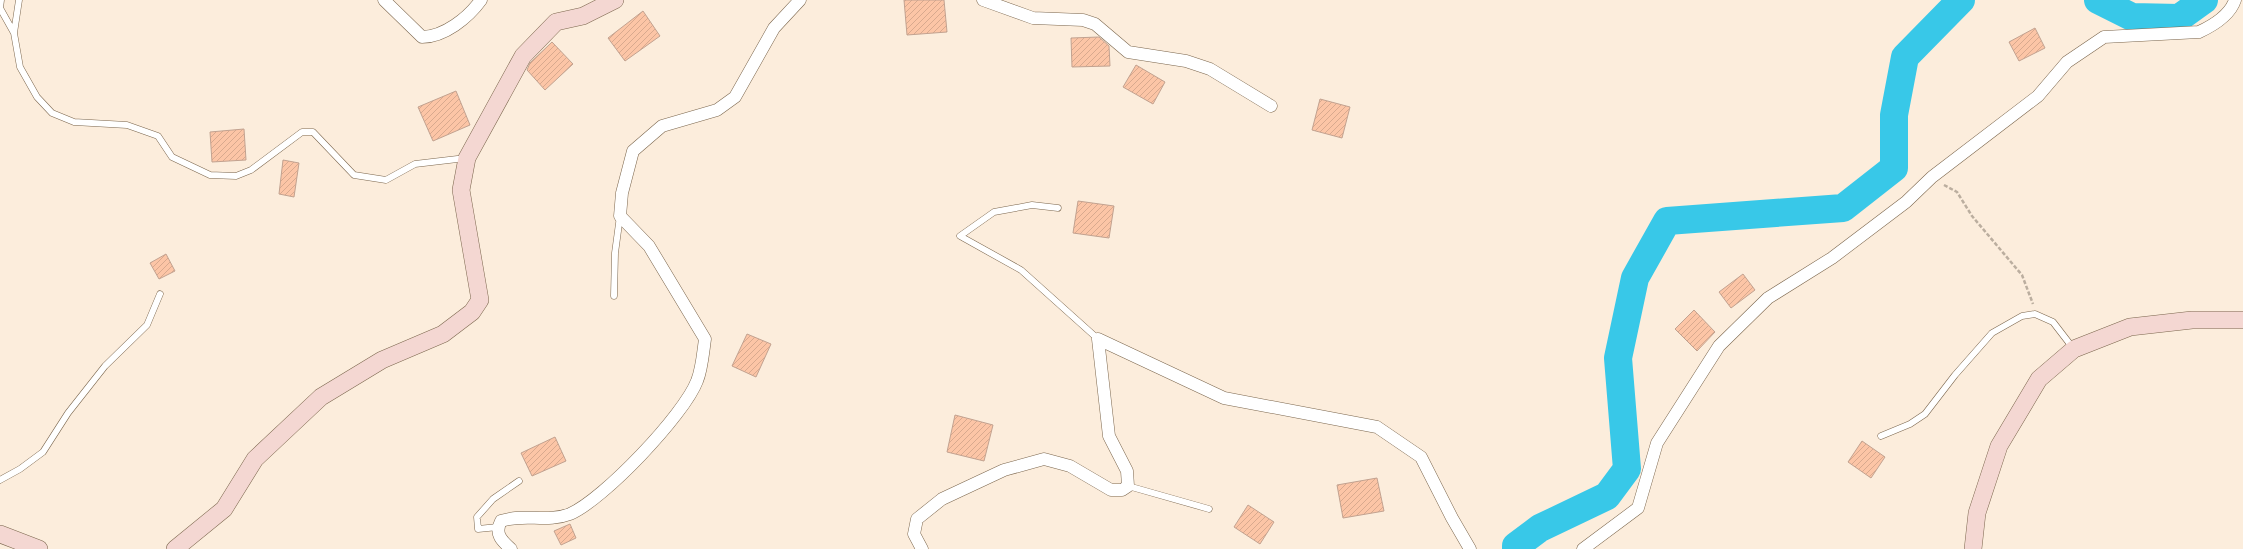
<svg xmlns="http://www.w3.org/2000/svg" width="2243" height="549" viewBox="0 0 2243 549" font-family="'PT Sans Narrow',sans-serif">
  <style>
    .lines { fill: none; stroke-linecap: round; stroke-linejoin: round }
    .river { stroke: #38c8e8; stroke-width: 28 }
    .building { fill: url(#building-hatch); stroke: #c2a290 }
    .lane-casing { stroke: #7b664d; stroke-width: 7 }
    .street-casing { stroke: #7b664d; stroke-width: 13 }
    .secondary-casing { stroke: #7b664d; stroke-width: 18 }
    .path { stroke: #bbae9f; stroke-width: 2.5; stroke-dasharray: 4 2; stroke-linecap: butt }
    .lane { stroke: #fff; stroke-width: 6 }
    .street { stroke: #fff; stroke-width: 12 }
    .secondary { stroke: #f4d7d2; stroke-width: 17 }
  </style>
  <defs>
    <pattern id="building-hatch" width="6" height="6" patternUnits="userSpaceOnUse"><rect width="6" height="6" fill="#fcc5a6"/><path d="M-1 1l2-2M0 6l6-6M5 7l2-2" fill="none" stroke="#d8a98e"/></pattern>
  </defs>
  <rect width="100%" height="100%" fill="#fceddc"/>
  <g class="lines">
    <path class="river" d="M2098 0 2132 17 2179 18 2204 0
      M1516 549V546L1540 528 1607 496 1627 469 1618 358 1635 278 1667 221 1843 208 1894 168V115L1905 57 1961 0"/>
  </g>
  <path class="building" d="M904 0H944L947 32 907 35Z
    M643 11 660 36 625 61 608 38Z
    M2035 28 2045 48 2019 61 2009 42Z
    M1099 37 1109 46 1110 66 1072 67 1071 38Z
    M552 42 573 64 545 90 527 70 530 63Z
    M1136 65 1165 82 1153 104 1123 87Z
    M456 91 470 125 433 141 418 107Z
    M1320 99 1350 107 1342 138 1312 130Z
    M244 129 246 160 212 162 210 132Z
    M283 160 299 163 294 197 279 194Z
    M1078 201 1114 206 1109 238 1073 233Z
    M166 254 175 271 159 279 150 263Z
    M1743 274 1755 290 1731 308 1719 292Z
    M1694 310 1715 332 1697 351 1675 329Z
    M747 334 771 344 756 377 732 366Z
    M955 415 993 425 984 461 947 452Z
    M555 437 566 461 532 476 521 453Z
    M1862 441 1885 457 1871 478 1848 462Z
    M1377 478 1384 511 1343 518 1337 485Z
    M1248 505 1274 522 1260 544 1234 527Z
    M570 524 576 538 561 545 554 531Z"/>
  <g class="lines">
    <defs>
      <path id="lane" d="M1 0 0 8 14 33
        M19 0 14 33 20 67 37 97 52 113 74 122 127 125 158 136 172 157 210 175 236 176 251 170 302 132H313L354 175 386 180 415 164 466 158
        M1058 208 1032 205 994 212 960 236 1021 270 1098 339
        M614 296 615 253 620 216
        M1881 436 1910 424 1925 414 1955 375 1992 333 2022 316 2035 314 2053 322 2073 348
        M0 480 20 469 43 452 68 413 105 366 147 325 160 294
        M1128 486 1209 509
        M498 527 478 529 477 517 493 499 519 481"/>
      <path id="street" d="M384 0 422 37C444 37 468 18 481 0
        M983 0 1033 18 1083 20 1095 24 1128 52 1186 61 1210 69 1271 106
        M1098 339 1224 398 1377 427 1421 457 1452 518 1470 549
        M511 549C502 541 494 534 501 521 524 513 547 523 570 514 603 500 684 415 697 381 702 369 703 353 705 339L649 246 620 216 622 193 633 151 662 126 717 110 735 97 774 28 800 0
        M922 549 914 534 917 519 942 499 1004 470 1044 459 1070 466 1111 490H1122L1128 486 1127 471 1109 436 1098 339
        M1583 549 1638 508 1657 443 1719 346 1768 298 1832 258 1906 202 1932 177 2038 96 2067 62 2104 37 2199 32C2212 26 2230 15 2235 0"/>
      <path id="secondary" d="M0 534 39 549
        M175 549 224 509 255 459 321 397 382 360 443 334 472 312 480 300 461 190 467 158 523 56 556 22 583 16 615 0
        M1973 549 1977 513 1999 446 2039 379 2074 349 2130 327 2192 320H2243"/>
    </defs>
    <use href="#lane" class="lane-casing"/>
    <use href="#street" class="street-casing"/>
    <use href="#secondary" class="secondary-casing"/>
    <path class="path" d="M1944 185 1957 192 1972 216 2016 268 2022 275 2033 304"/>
    <use href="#lane" class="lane"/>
    <use href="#street" class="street"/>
    <use href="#secondary" class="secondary"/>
  </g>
</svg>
